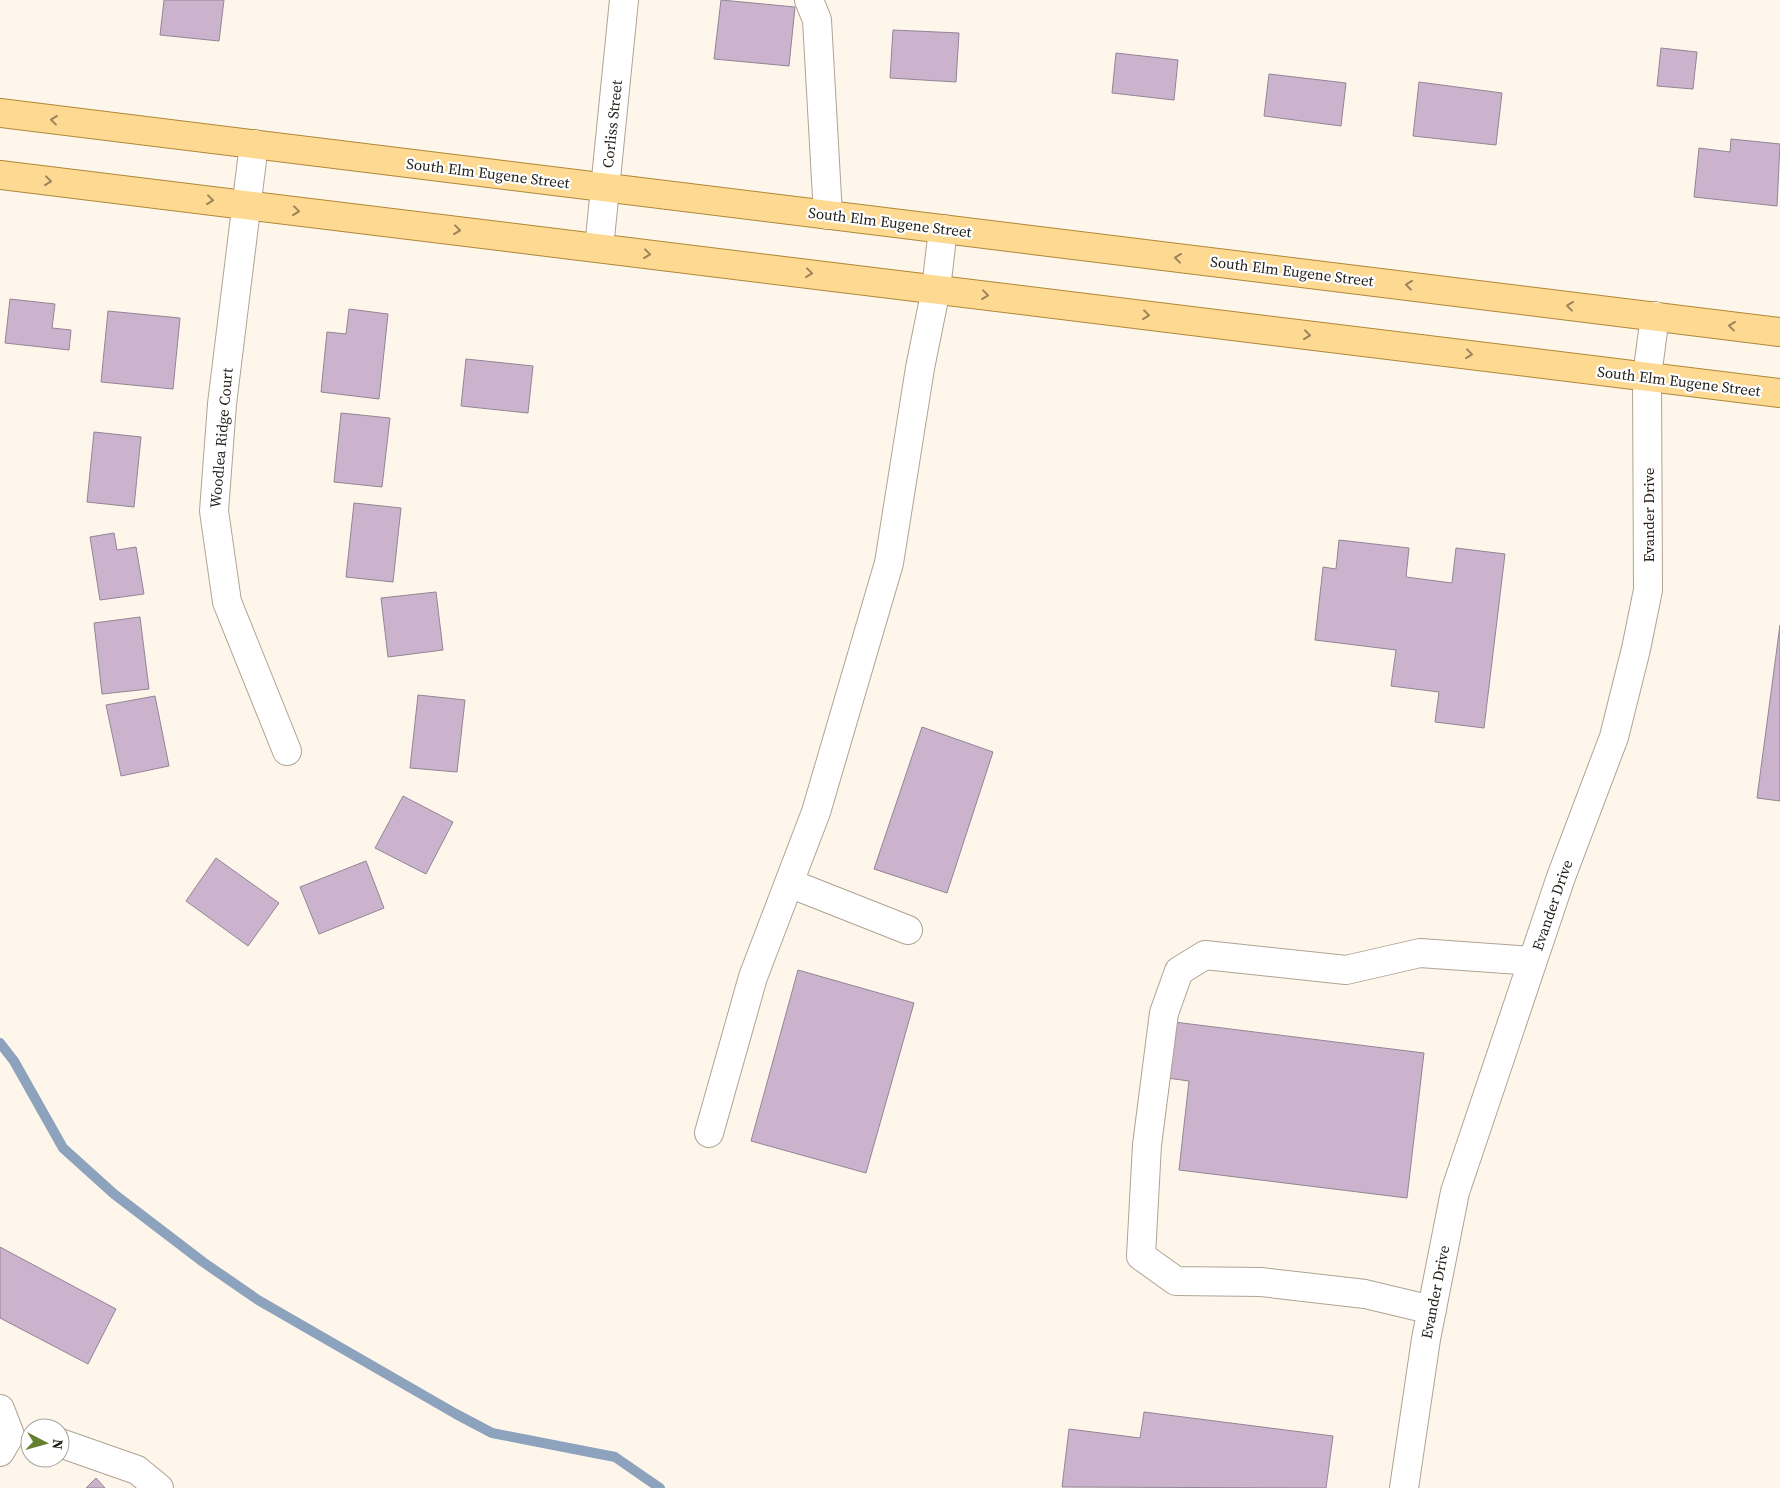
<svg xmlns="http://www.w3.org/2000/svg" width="1780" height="1488" viewBox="0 0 1780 1488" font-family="'Source Serif 4',serif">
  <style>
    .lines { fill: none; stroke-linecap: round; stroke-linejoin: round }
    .stream { stroke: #8ca2bd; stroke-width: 10 }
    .building { fill: #cbb3ce; stroke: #928594 }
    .minor-casing { stroke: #afa393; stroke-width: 30 }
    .major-casing { stroke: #af8737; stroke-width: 30 }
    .minor { stroke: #fff; stroke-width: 28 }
    .major { stroke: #fdd991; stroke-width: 28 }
    .oneway { stroke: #9a845a }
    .labels { text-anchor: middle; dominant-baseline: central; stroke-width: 4.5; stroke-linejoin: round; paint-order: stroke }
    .street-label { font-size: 15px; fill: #211d17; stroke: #fff }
  </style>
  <rect width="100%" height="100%" fill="#fef6eb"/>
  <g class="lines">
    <path class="stream" d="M0 1043 14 1061 63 1148 114 1194 203 1262 258 1300 456 1414 492 1433 615 1457 660 1488"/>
  </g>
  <path class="building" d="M164 0H224L219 41 160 35Z
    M721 0 795 7 789 66 714 59Z
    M893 30 959 33 956 82 890 78Z
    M1661 48 1697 52 1693 89 1657 86Z
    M1116 53 1178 60 1174 100 1112 93Z
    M1269 74 1346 83 1341 126 1264 116Z
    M1419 82 1502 93 1496 145 1413 136Z
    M1731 139 1780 144 1777 206 1694 197 1699 148 1730 152Z
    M10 299 55 304 52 328 71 330 69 350 5 343Z
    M349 309 388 314 379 399 321 392 327 332 346 334Z
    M108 311 180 318 173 389 101 382Z
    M466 359 533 366 528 413 461 406Z
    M341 413 390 418 382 487 334 482Z
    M94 432 141 437 134 507 87 502Z
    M354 503 401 508 393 582 346 577Z
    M114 533 117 550 136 547 144 594 100 600 90 537Z
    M1339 540 1409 548 1406 577 1452 583 1456 548 1505 554 1484 728 1435 722 1439 692 1391 686 1396 650 1315 640 1323 567 1336 569Z
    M436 592 443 650 388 657 381 598Z
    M140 617 149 689 102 694 94 623Z
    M1780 625V801L1757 798Z
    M418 695 465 700 457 772 410 768Z
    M155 696 169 766 121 776 106 705Z
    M922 727 993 752 947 893 874 869Z
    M403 796 453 822 426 874 375 848Z
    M216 858 279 903 248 946 186 901Z
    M366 861 384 908 319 934 300 887Z
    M798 970 914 1003 866 1173 751 1141Z
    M1174 1022 1424 1053 1407 1198 1179 1170 1189 1081 1167 1078Z
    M0 1247 116 1309 88 1364 0 1318Z
    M1144 1412 1333 1436 1326 1488 1062 1487 1069 1429 1140 1438Z
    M96 1478 105 1488H86Z"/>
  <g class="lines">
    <defs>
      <path id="minor" d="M809 0 817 20 828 215
        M254 144 222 404 214 511 227 602 287 751
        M599 248 624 0
        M789 883 908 930
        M709 1133 753 977 816 812 889 563 920 368 936 289 943 229
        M1432 1310 1365 1294 1261 1282 1176 1281 1141 1256 1147 1145 1164 1013 1179 971 1205 955 1346 970 1420 953 1532 961
        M0 1409 10 1435 0 1452
        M60 1443 137 1470 159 1488
        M1404 1488 1426 1339 1455 1192 1561 877 1614 737 1636 649 1648 590 1647 376 1655 316"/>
      <path id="major" d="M0 113 1780 332
        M0 175 1780 393"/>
    </defs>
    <use href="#minor" class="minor-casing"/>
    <use href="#major" class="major-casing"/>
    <use href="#minor" class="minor"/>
    <use href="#major" class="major"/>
  </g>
  <defs><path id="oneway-chevron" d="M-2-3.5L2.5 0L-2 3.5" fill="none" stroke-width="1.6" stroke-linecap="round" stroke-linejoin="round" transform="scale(1.25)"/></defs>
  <g class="oneway">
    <use href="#oneway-chevron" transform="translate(54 120) rotate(-173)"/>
    <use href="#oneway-chevron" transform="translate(48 181) rotate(7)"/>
    <use href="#oneway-chevron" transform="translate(210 200) rotate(7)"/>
    <use href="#oneway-chevron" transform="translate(296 211) rotate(7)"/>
    <use href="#oneway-chevron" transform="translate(457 230) rotate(7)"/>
    <use href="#oneway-chevron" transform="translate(647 254) rotate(7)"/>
    <use href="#oneway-chevron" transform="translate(1178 258) rotate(-173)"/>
    <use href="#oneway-chevron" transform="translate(809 273) rotate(7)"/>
    <use href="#oneway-chevron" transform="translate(1409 285) rotate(-173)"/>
    <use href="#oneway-chevron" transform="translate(985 295) rotate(7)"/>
    <use href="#oneway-chevron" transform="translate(1570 306) rotate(-173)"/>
    <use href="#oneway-chevron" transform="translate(1146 315) rotate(7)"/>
    <use href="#oneway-chevron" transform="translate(1732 326) rotate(-173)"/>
    <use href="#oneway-chevron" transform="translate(1307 335) rotate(7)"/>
    <use href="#oneway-chevron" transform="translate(1469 354) rotate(7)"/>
  </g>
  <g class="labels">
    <g class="street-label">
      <text transform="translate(612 124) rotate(-84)">Corliss Street</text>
      <text transform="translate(488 173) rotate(7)">South Elm Eugene Street</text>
      <text transform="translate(890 222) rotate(7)">South Elm Eugene Street</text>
      <text transform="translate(1292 271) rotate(7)">South Elm Eugene Street</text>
      <text transform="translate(1679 381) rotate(7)">South Elm Eugene Street</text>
      <text transform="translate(221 438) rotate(-85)">Woodlea Ridge Court</text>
      <text transform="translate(1648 515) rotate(-90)">Evander Drive</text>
      <text transform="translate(1552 905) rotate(-71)">Evander Drive</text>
      <text transform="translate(1435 1292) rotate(-79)">Evander Drive</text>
    </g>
  </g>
  <g transform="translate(45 1443) rotate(96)"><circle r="24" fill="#ffffff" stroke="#a6a5a2"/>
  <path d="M0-4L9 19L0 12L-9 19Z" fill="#657e30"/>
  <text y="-8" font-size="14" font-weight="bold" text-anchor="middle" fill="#211d17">N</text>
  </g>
</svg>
